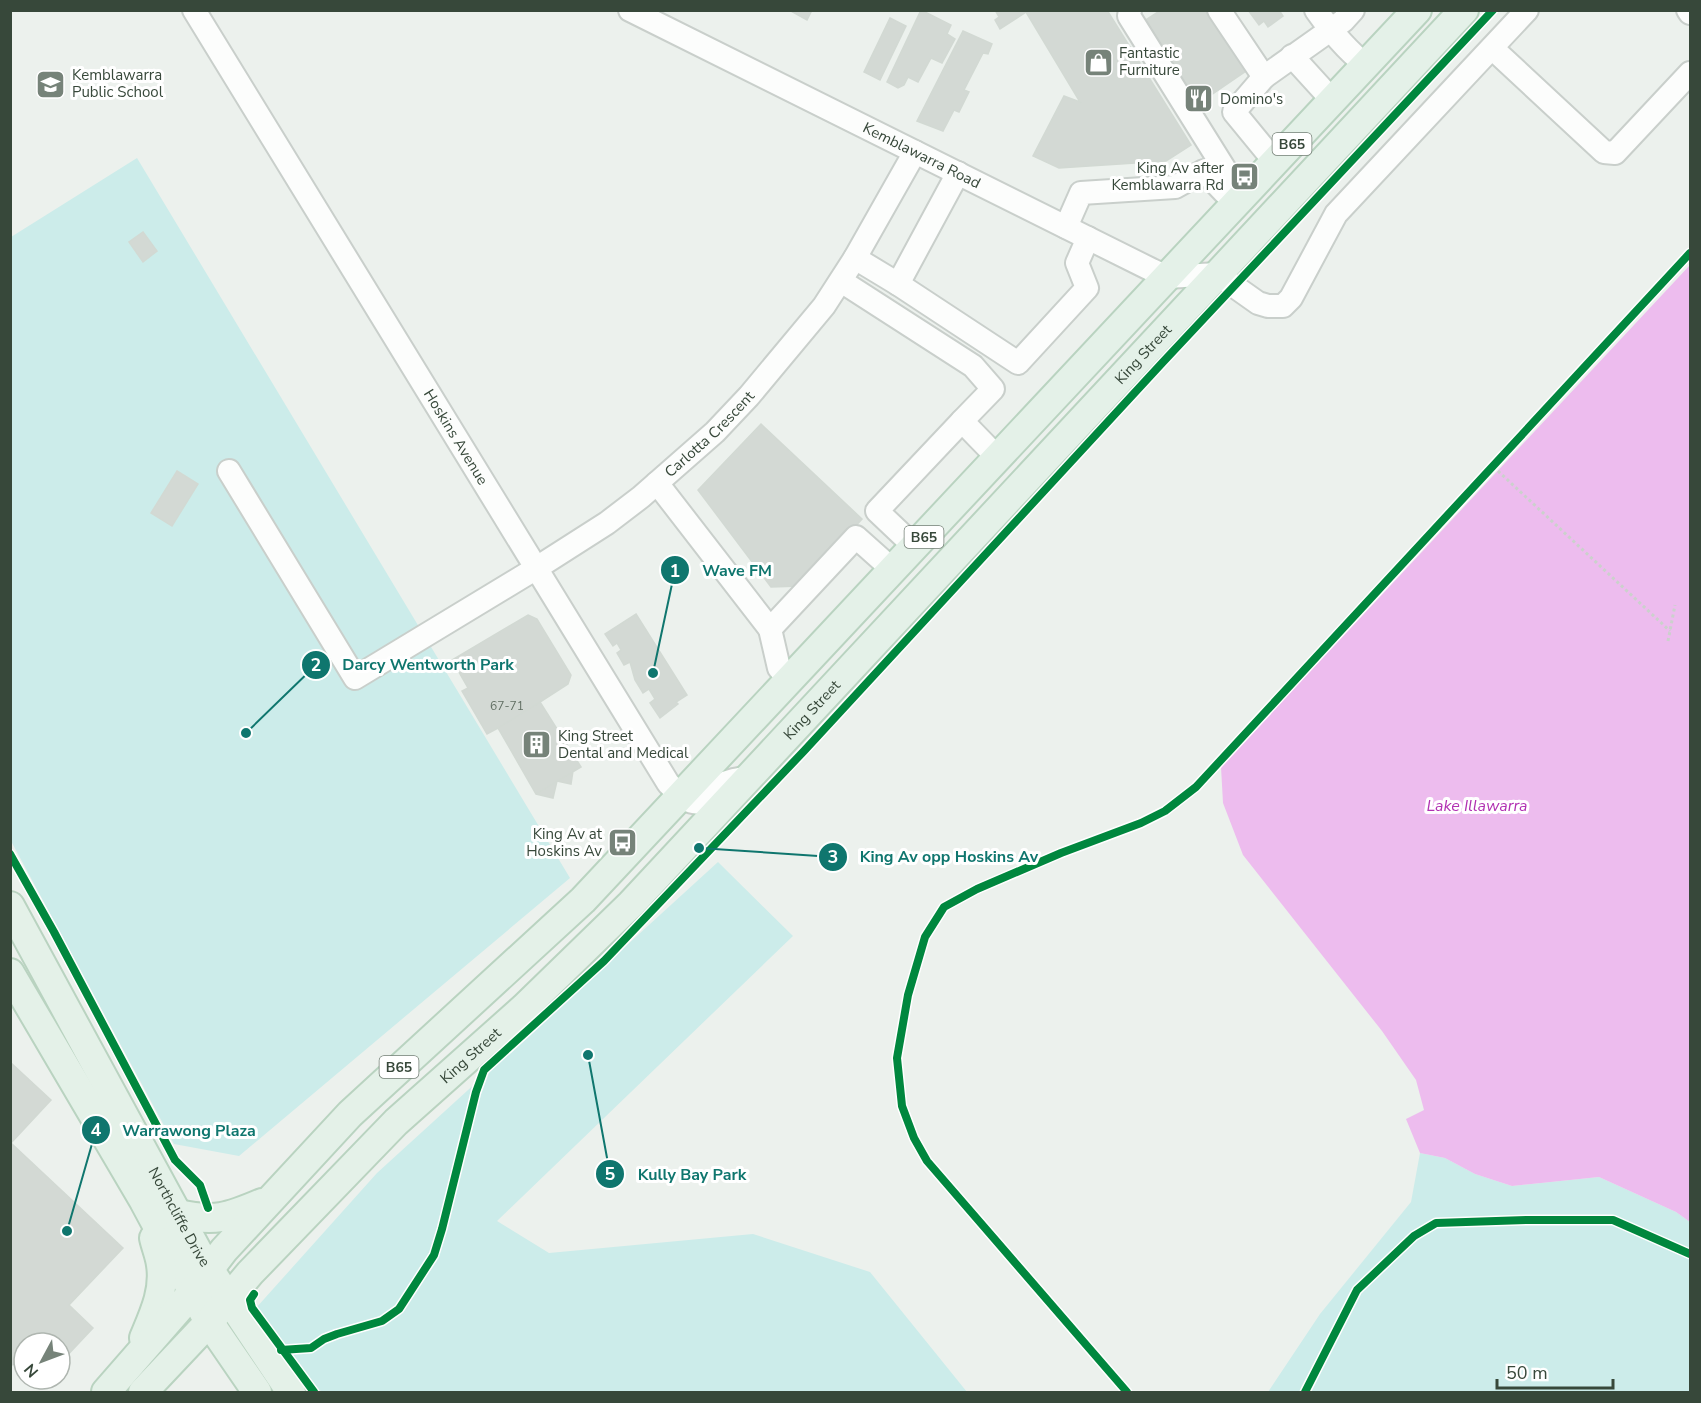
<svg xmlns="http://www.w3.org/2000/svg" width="1701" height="1403" viewBox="0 0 1701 1403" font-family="'Nunito Sans',sans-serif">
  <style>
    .green { fill: #ccecea }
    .water { fill: #edbcee }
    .building { fill: #d3d9d4; stroke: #d2d9d3; stroke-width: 1.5 }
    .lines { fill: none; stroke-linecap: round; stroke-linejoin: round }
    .minor-casing { stroke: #c9cfcb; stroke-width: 26 }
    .major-casing { stroke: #b9d3c0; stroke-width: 32 }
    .path { stroke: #cbd1cc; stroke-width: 3; stroke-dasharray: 3 3; stroke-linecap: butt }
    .minor { stroke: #fcfdfc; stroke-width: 22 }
    .major { stroke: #e4f1e8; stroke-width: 28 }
    .cycleway-casing { stroke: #fff; stroke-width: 11 }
    .cycleway { stroke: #00873e; stroke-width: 8 }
    .labels { text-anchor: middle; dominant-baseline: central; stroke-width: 6; stroke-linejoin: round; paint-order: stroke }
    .number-label { font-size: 12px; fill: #606e62 }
    .shield { fill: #fff; stroke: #737f75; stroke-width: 1.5 }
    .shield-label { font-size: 14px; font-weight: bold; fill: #37483a }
    .poi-label { font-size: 15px; fill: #37483a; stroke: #fff; text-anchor: start }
    .street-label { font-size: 15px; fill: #37483a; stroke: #fff }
    .water-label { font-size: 16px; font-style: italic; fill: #b131b2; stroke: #fff }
    .leader { fill: none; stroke: #0f766e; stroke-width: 2 }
    .callout-dot { fill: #0f766e; stroke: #fff; stroke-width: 2 }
    .mark-label { font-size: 18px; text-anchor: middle; font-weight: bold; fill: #fff }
    .callout-label { font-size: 16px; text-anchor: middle; font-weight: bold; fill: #0f766e; stroke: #fff; stroke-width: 6; stroke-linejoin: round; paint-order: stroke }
  </style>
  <rect width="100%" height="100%" fill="#ecf1ed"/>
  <path class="green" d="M137 158 570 878 239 1156 174 1144 11 841V237Z
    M718 862 793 936 497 1221 549 1253 753 1234 870 1272 967 1392H322L307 1379 256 1308 377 1173Z
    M1420 1153 1445 1158 1475 1174 1512 1186 1599 1177 1676 1212 1690 1222V1392H1268L1320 1314 1411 1202Z"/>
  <path class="water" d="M1690 265V1222L1676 1212 1599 1177 1512 1186 1475 1174 1445 1158 1420 1153 1406 1119 1424 1110 1416 1080 1382 1031 1243 855 1223 803 1221 767Z"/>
  <path class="building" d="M789 10H812L807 20Z
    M921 10 951 25 947 34 955 39 942 63 931 58 918 82 908 77 904 85 898 88 887 82Z
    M995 10H1107L1191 145 1166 161 1059 168 1033 156 1064 96 1080 102 1026 12 1000 29 995 20 999 17Z
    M1161 10H1209L1249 69 1195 106 1141 23Z
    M1248 10H1279L1283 16 1268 27 1264 21 1259 25Z
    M890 18 906 26 880 80 864 72Z
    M963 31 992 44 988 54 983 53 964 90 969 92 959 112 954 110 943 131 917 121Z
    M143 232 157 251 143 262 129 242Z
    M761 424 862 519 801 586 771 587 698 490Z
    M177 471 198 484 172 526 151 513Z
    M636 614 687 695 676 702 678 704 660 718 650 703 655 699 649 689 643 693 635 680 630 662 624 665 617 653 621 650 617 643 613 646 605 634Z
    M528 615 537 619 571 675 568 684 540 702 581 767 573 771 571 784 557 781 553 798 536 794 498 728 487 734 462 691 468 688 452 660Z
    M540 702 581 767 536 794 498 728Z
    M10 1062 51 1100 11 1143 123 1248 69 1305 93 1328 60 1363V1343H24V1373L14 1363 10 1367Z"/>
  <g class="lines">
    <defs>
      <g id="minor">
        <path id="s1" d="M194 10 668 783C678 794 691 810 707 798 712 794 715 789 721 785 729 780 738 779 748 778"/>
        <path id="s2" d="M630 10 1152 270 1167 277 1217 274 1258 303 1268 306H1283L1291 298 1336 214 1527 10"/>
        <path d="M1219 10 1264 77 1343 21 1353 10"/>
        <path d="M1316 10C1331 31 1346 50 1366 65"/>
        <path d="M1688 10 1690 13"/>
        <path d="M1492 48 1604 152 1615 153 1690 73"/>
        <path d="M1292 56 1333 101"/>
        <path d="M1264 77 1234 112 1275 162"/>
        <path d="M1066 227 1081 193 1175 187 1204 171 1225 193 1241 199 1234 184 1129 16 1130 10"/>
        <path d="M855 258 898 284 1018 363 1087 288 1077 263 1088 238"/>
        <path d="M841 281 973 366 993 389 962 421 998 458"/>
        <path d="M898 284 958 173"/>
        <path id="s3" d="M229 471 355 678 535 569 607 523 641 497 715 432 749 396 824 306 855 258 915 152"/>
        <path d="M657 483 770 629 856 537 893 570"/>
        <path d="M915 547 877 511 962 421"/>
        <path d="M770 629 779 668 789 680"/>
      </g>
      <g id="major">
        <path id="s4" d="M10 906 199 1254 291 1392"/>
        <path d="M10 973 144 1201 209 1322 257 1392"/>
        <path d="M177 1214C215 1222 227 1218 262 1203"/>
        <path d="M144 1338C154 1314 165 1291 161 1265 160 1256 156 1247 154 1238"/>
        <path d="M106 1392 181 1306 224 1250 350 1114 583 900 1417 10"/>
        <path id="s5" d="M143 1392 209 1322 250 1273 396 1122 524 1008 631 904 1464 10"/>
      </g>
    </defs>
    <use href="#minor" class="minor-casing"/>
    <use href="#major" class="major-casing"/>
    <path class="path" d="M1498 471 1670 631
      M1668 641 1675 605"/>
    <use href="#minor" class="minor"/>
    <use href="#major" class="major"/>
    <defs>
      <path id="cycleway" d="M10 854 54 932 175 1160 200 1185 208 1208
        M254 1294 250 1300 252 1308 314 1392
        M281 1350 311 1348 324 1339 337 1334 382 1321 399 1309 434 1255 442 1229 476 1092 484 1070 604 961 804 751 1163 362 1493 10
        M1127 1392 927 1161 914 1138 902 1106 897 1058 908 995 925 937 944 907 977 889 1061 853 1141 823 1165 811 1196 787 1690 253
        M1305 1392 1357 1290 1414 1236 1436 1223 1526 1220H1613L1690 1254"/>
    </defs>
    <use href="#cycleway" class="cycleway-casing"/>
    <use href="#cycleway" class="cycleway"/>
  </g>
  <defs>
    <symbol id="shop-square" viewBox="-11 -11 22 22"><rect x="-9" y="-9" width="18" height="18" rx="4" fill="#768379" stroke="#fff"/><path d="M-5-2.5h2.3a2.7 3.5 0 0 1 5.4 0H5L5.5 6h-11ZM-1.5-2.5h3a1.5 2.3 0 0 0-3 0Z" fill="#fff"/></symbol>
    <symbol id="school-square" viewBox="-11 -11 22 22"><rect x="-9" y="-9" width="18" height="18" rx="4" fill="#768379" stroke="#fff"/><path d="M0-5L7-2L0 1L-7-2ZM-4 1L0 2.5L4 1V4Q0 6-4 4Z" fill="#fff"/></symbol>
    <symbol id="restaurant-square" viewBox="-11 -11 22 22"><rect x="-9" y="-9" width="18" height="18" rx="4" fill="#768379" stroke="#fff"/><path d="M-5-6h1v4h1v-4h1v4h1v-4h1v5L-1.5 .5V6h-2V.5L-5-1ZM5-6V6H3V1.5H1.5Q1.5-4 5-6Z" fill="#fff"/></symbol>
    <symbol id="bus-square" viewBox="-11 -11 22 22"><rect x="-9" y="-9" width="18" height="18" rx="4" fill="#768379" stroke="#fff"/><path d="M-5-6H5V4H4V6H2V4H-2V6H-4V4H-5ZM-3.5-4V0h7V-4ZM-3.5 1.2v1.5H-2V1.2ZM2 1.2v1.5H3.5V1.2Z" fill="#fff"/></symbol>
    <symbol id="building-square" viewBox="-11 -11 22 22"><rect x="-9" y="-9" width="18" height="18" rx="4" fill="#768379" stroke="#fff"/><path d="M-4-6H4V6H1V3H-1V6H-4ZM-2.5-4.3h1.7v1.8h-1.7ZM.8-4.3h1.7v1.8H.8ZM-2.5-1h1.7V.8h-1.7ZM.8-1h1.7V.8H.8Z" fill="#fff"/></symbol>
  </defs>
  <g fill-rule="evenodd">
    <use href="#shop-square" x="1082" y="46" width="33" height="33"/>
    <use href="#school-square" x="34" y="68" width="33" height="33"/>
    <use href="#restaurant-square" x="1182" y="82" width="33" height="33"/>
    <use href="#bus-square" x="1228" y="160" width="33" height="33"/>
    <use href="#building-square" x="520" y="728" width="33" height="33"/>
    <use href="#bus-square" x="606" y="826" width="33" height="33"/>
  </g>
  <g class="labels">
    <g class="number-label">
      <text x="507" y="706">67-71</text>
    </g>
    <g class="shield">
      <rect x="1272.5" y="133" width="39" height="22" rx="4.5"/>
      <rect x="904.5" y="526" width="39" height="22" rx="4.5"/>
      <rect x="379.5" y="1056" width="39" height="22" rx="4.5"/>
    </g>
    <g class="shield-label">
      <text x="1292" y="144">B65</text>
      <text x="924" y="537">B65</text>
      <text x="399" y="1067">B65</text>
    </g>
    <g class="poi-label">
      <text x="1119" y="53">Fantastic<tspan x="1119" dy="17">Furniture</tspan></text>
      <text x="72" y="75">Kemblawarra<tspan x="72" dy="17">Public School</tspan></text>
      <text x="1220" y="99">Domino's</text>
      <text x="1224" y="168" text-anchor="end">King Av after<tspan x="1224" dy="17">Kemblawarra Rd</tspan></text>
      <text x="558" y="736">King Street<tspan x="558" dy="17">Dental and Medical</tspan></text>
      <text x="602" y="834" text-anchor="end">King Av at<tspan x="602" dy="17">Hoskins Av</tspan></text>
    </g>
    <g class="street-label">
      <text stroke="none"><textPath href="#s2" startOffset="326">Kemblawarra Road</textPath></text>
      <text stroke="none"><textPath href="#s5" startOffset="1442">King Street</textPath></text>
      <text stroke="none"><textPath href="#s3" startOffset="674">Carlotta Crescent</textPath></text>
      <text stroke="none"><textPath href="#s1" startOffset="501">Hoskins Avenue</textPath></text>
      <text stroke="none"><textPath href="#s5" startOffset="956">King Street</textPath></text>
      <text stroke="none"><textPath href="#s5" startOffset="470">King Street</textPath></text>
      <text stroke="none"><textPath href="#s4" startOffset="354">Northcliffe Drive</textPath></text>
    </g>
    <g class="water-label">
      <text x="1477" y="806">Lake Illawarra</text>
    </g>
  </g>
  <path class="leader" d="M653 673L675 570M246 733L316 665M699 848L833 857M67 1231L96 1130M588 1055L610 1174"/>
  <g class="callout-dot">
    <circle cx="653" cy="673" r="6"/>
    <circle cx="246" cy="733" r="6"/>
    <circle cx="699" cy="848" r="6"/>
    <circle cx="67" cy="1231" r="6"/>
    <circle cx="588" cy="1055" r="6"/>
    <circle cx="675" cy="570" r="15"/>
    <circle cx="316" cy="665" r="15"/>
    <circle cx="833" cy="857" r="15"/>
    <circle cx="96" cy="1130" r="15"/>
    <circle cx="610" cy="1174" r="15"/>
  </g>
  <g class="mark-label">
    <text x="675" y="577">1</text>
    <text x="316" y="671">2</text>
    <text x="833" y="863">3</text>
    <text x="96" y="1136">4</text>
    <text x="610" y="1180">5</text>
  </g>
  <g class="callout-label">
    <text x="737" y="576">Wave FM</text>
    <text x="428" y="670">Darcy Wentworth Park</text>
    <text x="949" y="862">King Av opp Hoskins Av</text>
    <text x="189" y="1136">Warrawong Plaza</text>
    <text x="692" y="1180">Kully Bay Park</text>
  </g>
  <rect width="1701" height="1403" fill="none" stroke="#37483a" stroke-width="24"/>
  <g transform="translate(42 1361) rotate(229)"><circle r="28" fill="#ffffff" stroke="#afb6b0" stroke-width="1.5"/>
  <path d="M0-4.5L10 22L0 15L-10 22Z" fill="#768379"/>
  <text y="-9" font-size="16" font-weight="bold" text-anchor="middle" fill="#37483a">N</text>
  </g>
  <path d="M1497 1379v9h116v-9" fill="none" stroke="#37483a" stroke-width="3"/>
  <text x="1506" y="1379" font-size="18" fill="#37483a" stroke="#ffffff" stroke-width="4.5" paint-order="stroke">50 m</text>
</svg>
